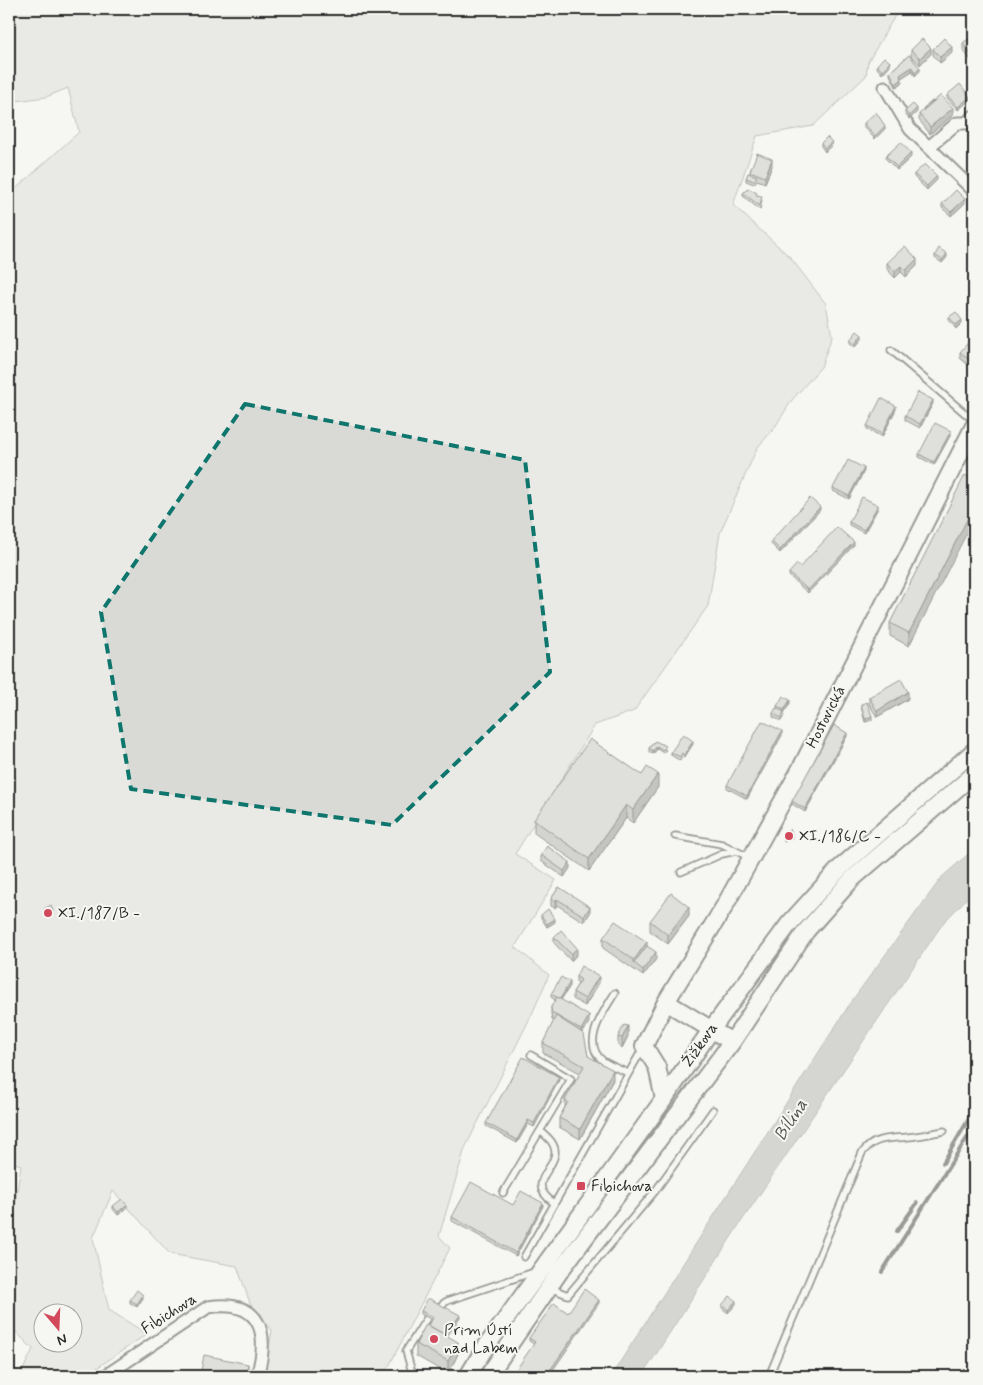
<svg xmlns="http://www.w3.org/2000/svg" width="983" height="1385" viewBox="0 0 983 1385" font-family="Mynerve,sans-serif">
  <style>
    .green { fill: #d9d9d5; stroke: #828280; fill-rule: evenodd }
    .water { fill: #aeaeab; stroke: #7a7a78 }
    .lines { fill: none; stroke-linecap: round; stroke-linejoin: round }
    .lane-casing { stroke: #2b2b2b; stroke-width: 9 }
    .street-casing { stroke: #2b2b2b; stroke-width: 15 }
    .secondary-casing { stroke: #2b2b2b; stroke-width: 20 }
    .lane { stroke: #f6f6f2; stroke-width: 5.5 }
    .street { stroke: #f6f6f2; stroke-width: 11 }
    .secondary { stroke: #f6f6f2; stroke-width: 16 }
    .rail { stroke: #2b2b2b; stroke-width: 4 }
    .wall { fill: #a8a8a5; stroke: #2b2b2b }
    .shaded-wall { fill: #888886; stroke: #2b2b2b }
    .building { fill: #c3c3c0; stroke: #2b2b2b }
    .marked { fill: none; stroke: #0f766e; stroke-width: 4; stroke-dasharray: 10 6; stroke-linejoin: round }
    .poi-dot { fill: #d1495b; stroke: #f6f6f2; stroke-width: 2 }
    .labels { text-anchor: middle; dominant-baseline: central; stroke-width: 4; stroke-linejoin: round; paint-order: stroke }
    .street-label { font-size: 16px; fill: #2b2b2b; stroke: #f6f6f2 }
    .poi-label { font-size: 16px; fill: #2b2b2b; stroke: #f6f6f2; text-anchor: start }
    .water-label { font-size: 18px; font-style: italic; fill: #525251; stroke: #f6f6f2 }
  </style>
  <rect width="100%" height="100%" fill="#f6f6f2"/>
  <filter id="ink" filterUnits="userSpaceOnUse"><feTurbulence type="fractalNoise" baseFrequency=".02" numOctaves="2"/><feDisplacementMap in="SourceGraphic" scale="10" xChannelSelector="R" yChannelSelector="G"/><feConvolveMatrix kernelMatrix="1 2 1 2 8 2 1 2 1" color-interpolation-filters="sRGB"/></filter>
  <g filter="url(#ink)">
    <path class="green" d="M9 9H899L868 62 866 76 813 126 757 136 733 205 790 257 826 304 832 336 821 367 792 400 773 430 757 448 720 533 708 606 634 711 595 725 515 854 556 880 515 947 549 975 532 1014 465 1148 439 1236 450 1248 389 1366 379 1376H264L272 1330 250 1303 237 1266 170 1254 113 1191 93 1238 109 1310 147 1334 85 1376H20L33 1349 9 1325V1245L21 1165 9 1161V195L79 132 68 88 46 97 9 102ZM42 1312H72V1342H42Z"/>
    <path class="water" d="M974 849V891L943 923 737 1228 642 1376H611L851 1002 942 877Z"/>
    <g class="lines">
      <defs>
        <path id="lane" d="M891 350 974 421
          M675 836 722 844 736 851
          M681 872 722 854 736 851 751 858
          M615 993C604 1011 580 1043 603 1061 610 1066 620 1069 628 1073
          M540 1131C584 1162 514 1176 554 1203
          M503 1193 571 1079 531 1055
          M524 1257 643 1048
          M550 1288 568 1295 656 1190 713 1110
          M413 1376 406 1351 430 1313 447 1301 534 1272
          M769 1376 862 1153C875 1136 890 1139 908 1137 920 1136 932 1133 944 1131"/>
        <path id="street" d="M885 87 910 129 974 191
          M929 147 957 123H966L974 116
          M105 1376 208 1307C261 1299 270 1332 257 1376"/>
        <path id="secondary" d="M666 1002 732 1042
          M664 1099 657 1067 644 1046 666 1002 724 907 801 768 974 426
          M468 1376 483 1351 664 1099 711 1030 789 924 840 868 974 751
          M488 1376 560 1271 732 1042 806 931 852 879 974 774"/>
      </defs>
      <use href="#lane" class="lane-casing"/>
      <use href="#street" class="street-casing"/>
      <use href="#secondary" class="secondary-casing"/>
      <use href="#lane" class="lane"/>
      <use href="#street" class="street"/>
      <use href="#secondary" class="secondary"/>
      <path class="rail" d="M943 1163 974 1110
        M897 1231 917 1203
        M882 1272 974 1127"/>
    </g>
    <path class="wall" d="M974 35V64L963 50V43Z
      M933 49 952 53 940 63 933 55Z
      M911 50 931 54 920 65 911 56Z
      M909 55 920 71 915 76 912 71 901 78 902 83 896 87 890 75V72Z
      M877 65H890L882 74 877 68Z
      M947 95 970 100 958 110 947 98Z
      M905 111 917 112 909 119 905 114Z
      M919 114 953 115 930 134 919 120Z
      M864 123 885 129 875 139 864 127Z
      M821 143 832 145 825 152 821 146Z
      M886 156 911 157 897 170 886 159Z
      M772 166 765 183 757 180 754 184 746 181V178L750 174V171Z
      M914 174 937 180 927 190 914 177Z
      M743 193 762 200 760 210 743 196Z
      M965 203 951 216 942 208V204Z
      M935 255 947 257 942 263 935 258Z
      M887 263 917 266 906 277 901 272 895 278 887 269Z
      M949 317 962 323 956 329 949 320Z
      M862 339 855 347 850 343V340Z
      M974 340V370L960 358V352Z
      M933 403 920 428 905 420V416Z
      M896 409 882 437 867 429V426Z
      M951 434 934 465 919 457V454Z
      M864 471 849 499 833 491V488Z
      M974 480 909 646 890 636V623Z
      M878 508 864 533 849 525V522Z
      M820 510 780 553 771 544V541Z
      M854 545 808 593 789 576V573Z
      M869 697 908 699 877 717 869 704Z
      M790 703 784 713V716L781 721 773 717V713L777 709V706Z
      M861 704 872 720 865 722 861 707Z
      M782 735 747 799 727 788V785Z
      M847 736 805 812 792 804V801Z
      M655 741 666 750 663 753 657 749 653 754 649 752V748Z
      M693 744 684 758 682 757 680 761 671 755V752Z
      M658 787 633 823 626 818 589 871 534 833V820Z
      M541 855 570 868 564 877 541 861Z
      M559 887 590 913 584 922 557 905 555 908 551 906V899Z
      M541 915 555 922 547 927 541 918Z
      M689 916 668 944 650 931V921Z
      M554 937 577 954 571 961 554 943Z
      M603 938 647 946 656 959 643 976 603 948Z
      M576 976 599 983 585 1006 573 999V992L578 984 576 982Z
      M570 986 561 1000 589 1022 583 1033 588 1056 613 1080 580 1139 559 1127V1118L565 1107V1100L580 1073 543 1053V1043L554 1021 552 1020 551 1014V1007L555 1000 551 997V994Z
      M628 1036 622 1048 618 1046V1037Z
      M559 1080 534 1127 528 1124 517 1143 486 1126V1123Z
      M113 1206 127 1208 118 1215 113 1209Z
      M543 1206 516 1256 452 1221V1217Z
      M143 1298 137 1307 130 1303V1300Z
      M599 1303 534 1344 529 1341V1338L568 1313Z
      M736 1304 728 1313 722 1308V1305Z
      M421 1311 460 1318 447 1336 458 1354 448 1374 416 1356V1344L432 1320 421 1314Z"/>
    <path class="shaded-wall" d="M952 47V53L940 63V57Z
      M931 48V54L920 65V58Z
      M890 62V65L882 74V71Z
      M912 67V71L900 79V75Z
      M920 68V71L915 76V73Z
      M902 79V83L896 87V84Z
      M970 97V100L958 110V107Z
      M917 108V112L909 119V116Z
      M953 108V115L930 134V127Z
      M885 126V129L875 139V136Z
      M832 142V145L825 152V148Z
      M911 153V157L897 170V167Z
      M772 159V166L765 183V177Z
      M937 176V180L927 190V186Z
      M965 199V203L951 216V212Z
      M947 254V257L942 263V260Z
      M917 259V266L906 277V270Z
      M901 266V272L895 278V271Z
      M962 320V323L956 329V325Z
      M862 335V339L855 347V344Z
      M933 400V403L920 428V424Z
      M896 406V409L882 437V434Z
      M951 431V434L934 465V462Z
      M864 468V471L849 499V496Z
      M878 505V508L864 533V530Z
      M974 506V519L909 646V633Z
      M820 507V510L780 553V550Z
      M854 542V545L808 593V590Z
      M908 692V699L877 717V711Z
      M790 700V703L784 713V710Z
      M872 716V720L865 722V719Z
      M782 731V735L747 799V796Z
      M847 733V736L805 812V809Z
      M693 741V744L684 758V755Z
      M657 746V749L653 754V751Z
      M658 774V787L633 823V810Z
      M626 805V818L589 871V859Z
      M792 834V838L784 842V839Z
      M570 862V868L564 877V871Z
      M557 899V905L555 908V902Z
      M590 907V913L584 922V916Z
      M689 907V916L668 944V935Z
      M53 911V914L46 918V914Z
      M555 919V922L547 927V924Z
      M647 942V952L634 963V960Z
      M577 948V954L571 961V954Z
      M656 952V959L643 976V970Z
      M599 976V983L585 1006V999Z
      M570 982V986L559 1002V999Z
      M589 1016V1022L581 1036V1030Z
      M628 1026V1036L622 1048V1038Z
      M613 1070V1080L580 1139V1129Z
      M559 1077V1080L534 1127V1123Z
      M528 1120V1124L517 1143V1140Z
      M543 1203V1206L516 1256V1253Z
      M127 1205V1208L118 1215V1212Z
      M143 1295V1298L137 1307V1304Z
      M599 1300V1303L549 1376H546Z
      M736 1301V1304L728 1313V1310Z
      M460 1315V1318L441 1345V1342Z
      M458 1342V1354L448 1374V1361Z
      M248 1364V1376H246Z"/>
    <path class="building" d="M974 35V58L963 43Z
      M944 38 952 47 940 57 933 49Z
      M922 39 931 48 920 58 911 50Z
      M909 55 920 68 915 73 912 67 900 75 902 79 896 84 890 72Z
      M884 57 890 62 882 71 877 65Z
      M960 84 970 97 958 107 947 95Z
      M941 95 953 108 930 127 919 114Z
      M932 101H933L923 110V109Z
      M913 104 917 108 909 116 905 111Z
      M876 112 885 126 875 136 864 123Z
      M827 137 832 142 825 148 821 143Z
      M901 142 911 153 897 167 886 156Z
      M757 153 772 159 765 177 750 171Z
      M925 164 937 176 927 186 914 174Z
      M748 173 757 176 754 181 746 178Z
      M750 189 757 193 756 195 762 196 760 206 743 193 746 190Z
      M956 190 965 199 951 212 942 204Z
      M905 246 917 259 906 270 901 266 895 271 887 263Z
      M939 248 947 254 942 260 935 255Z
      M956 312 962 320 956 325 949 317Z
      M857 331 862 335 855 344 850 340Z
      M972 338 974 340V363L960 352Z
      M918 392 933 400 920 424 905 416Z
      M881 398 896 406 882 434 867 426Z
      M935 423 951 431 934 462 919 454Z
      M848 460 864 468 849 496 833 488Z
      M965 475 974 480V506L909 633 890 623Z
      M862 497 878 505 864 530 849 522Z
      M810 498 820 507 780 550 771 541Z
      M837 527 854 542 808 590 789 573 797 564 800 567Z
      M901 679 908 692 877 711 869 697Z
      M783 696 790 700 784 710 777 706Z
      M867 702 872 716 865 719 861 704Z
      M776 708 784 712 781 718 773 713Z
      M762 721 782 731 747 796 727 785Z
      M834 725 847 733 805 809 792 801Z
      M683 734 693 741 684 755 682 753 680 757 671 752Z
      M590 739 642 775 647 767 658 774 633 810 626 805 589 859 534 820Z
      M655 741 666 746 663 750 657 746 653 751 649 748Z
      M790 829 792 834 784 839 782 838Z
      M547 846 570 862 564 871 541 855Z
      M559 887 590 907 584 916 557 899 555 902 551 899Z
      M671 893 689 907 668 935 650 921Z
      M51 905 53 911 46 914 44 909Z
      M548 909 555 919 547 924 541 915Z
      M615 921 647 942 634 960 603 938Z
      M561 930 577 948 571 954 554 937Z
      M647 946 656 952 643 970 634 963Z
      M581 966 599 976 585 999 573 992 581 980 576 976Z
      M561 977 570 982 560 999 551 994Z
      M557 997 589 1016 581 1030 552 1013 551 1007Z
      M556 1016 584 1034 588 1056 613 1070 580 1129 559 1118 568 1102 565 1100 584 1066 543 1043Z
      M624 1025 628 1026 622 1038 618 1037Z
      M523 1057 559 1077 534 1123 528 1120 517 1140 486 1123Z
      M471 1182 513 1205 521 1191 543 1203 516 1253 452 1217Z
      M122 1199 127 1205 118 1212 113 1206Z
      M584 1289 599 1300 546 1376H512L535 1342 529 1338 554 1303 568 1313Z
      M137 1290 143 1295 137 1304 130 1300Z
      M730 1296 736 1301 728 1310 722 1305Z
      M428 1298 460 1315 446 1335 429 1326 433 1317 421 1311Z
      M426 1324 458 1342 448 1361 416 1344Z
      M204 1355 248 1364 246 1376H200Z"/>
  </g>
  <path d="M0 0H983V1385H0ZM245 404 525 460 550 672 392 825 131 789 101 612Z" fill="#f6f6f2" fill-opacity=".55" fill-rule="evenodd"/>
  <path class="marked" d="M245 404 525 460 550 672 392 825 131 789 101 612Z"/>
  <g class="poi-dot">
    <circle cx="789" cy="836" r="5"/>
    <circle cx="48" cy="913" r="5"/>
    <rect x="576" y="1181" width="10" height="10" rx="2.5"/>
    <circle cx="434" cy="1339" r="5"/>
  </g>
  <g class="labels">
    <g class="street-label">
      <text transform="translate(826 717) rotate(-63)">Hostovická</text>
      <text transform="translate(700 1045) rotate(-55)">Žižkova</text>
      <text transform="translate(169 1314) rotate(-32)">Fibichova</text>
    </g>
    <g class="poi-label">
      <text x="799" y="836">XI./186/C -</text>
      <text x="58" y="913">XI./187/B -</text>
      <text x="591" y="1186">Fibichova</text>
      <text x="444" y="1330">Prim Ústí<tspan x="444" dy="18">nad Labem</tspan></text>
    </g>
    <g class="water-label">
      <text transform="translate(791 1120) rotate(-57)">Bílina</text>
    </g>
  </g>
  <rect width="983" height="1385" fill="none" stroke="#f6f6f2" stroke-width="30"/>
  <rect x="15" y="15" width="953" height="1355" fill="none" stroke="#2b2b2b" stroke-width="2" filter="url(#ink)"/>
  <g transform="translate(58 1328) rotate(161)"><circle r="24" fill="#f6f6f2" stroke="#a5a5a2"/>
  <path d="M0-4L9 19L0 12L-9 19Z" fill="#d1495b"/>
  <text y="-8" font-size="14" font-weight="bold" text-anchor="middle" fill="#2b2b2b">N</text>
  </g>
</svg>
